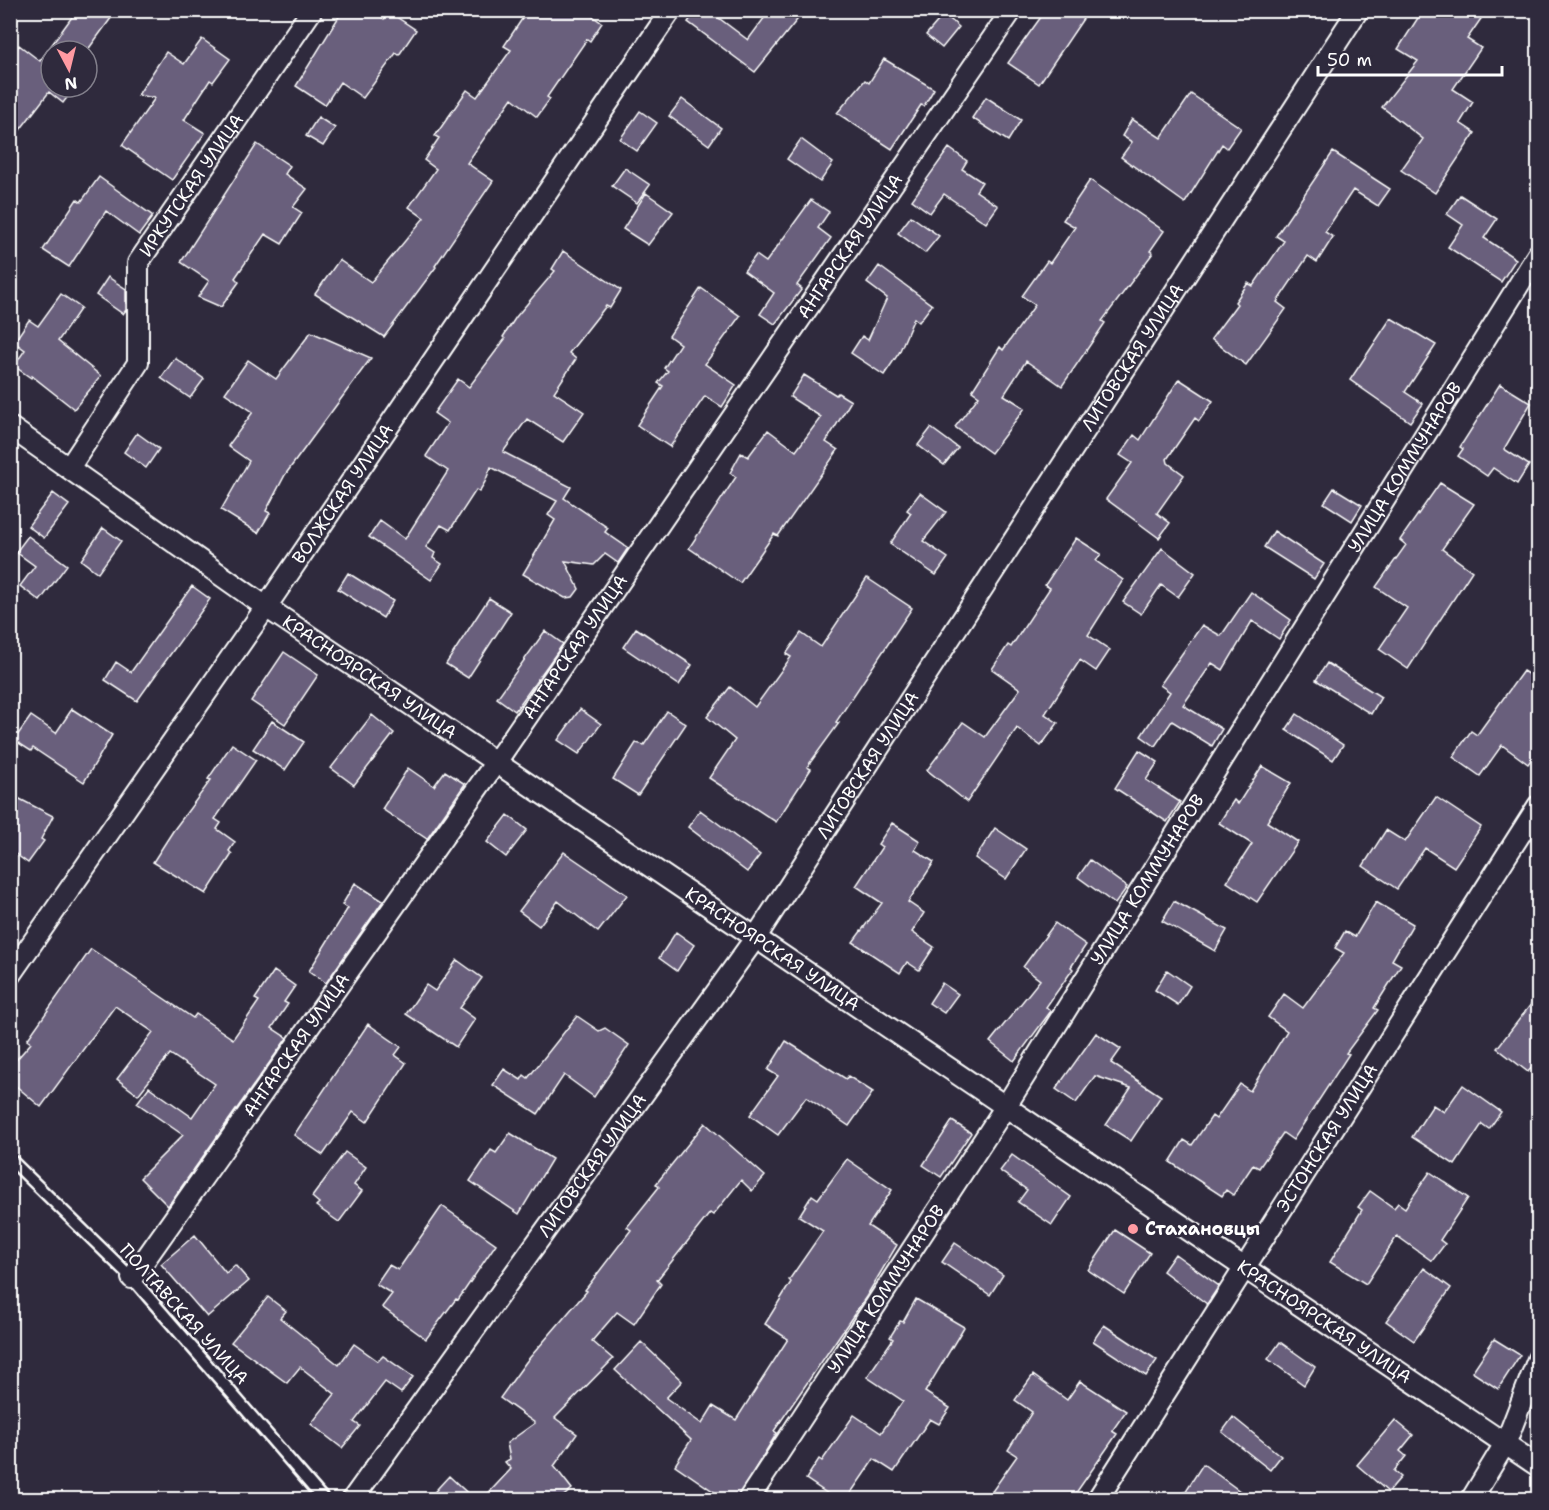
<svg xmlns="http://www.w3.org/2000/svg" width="1549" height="1510" viewBox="0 0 1549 1510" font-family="'Shantell Sans',sans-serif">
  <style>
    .building { fill: #695e7b; stroke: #fff; stroke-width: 1.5 }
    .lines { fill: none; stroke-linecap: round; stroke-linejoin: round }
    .lane-casing { stroke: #fff; stroke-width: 15 }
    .street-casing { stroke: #fff; stroke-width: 24 }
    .lane { stroke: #2f2a3d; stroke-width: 10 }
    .street { stroke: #2f2a3d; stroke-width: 20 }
    .poi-dot { fill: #ff9aa2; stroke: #2f2a3d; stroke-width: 2 }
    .labels { text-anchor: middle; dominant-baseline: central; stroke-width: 5; stroke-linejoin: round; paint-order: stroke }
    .street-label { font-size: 18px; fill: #fff; stroke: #2f2a3d }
    .poi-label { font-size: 18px; font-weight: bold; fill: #fff; stroke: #2f2a3d; text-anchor: start }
  </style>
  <rect width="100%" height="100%" fill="#2f2a3d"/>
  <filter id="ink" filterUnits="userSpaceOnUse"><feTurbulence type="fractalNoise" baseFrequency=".0167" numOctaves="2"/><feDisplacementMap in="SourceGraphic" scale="12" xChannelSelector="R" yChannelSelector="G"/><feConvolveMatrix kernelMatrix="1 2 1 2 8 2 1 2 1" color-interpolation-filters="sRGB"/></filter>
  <g filter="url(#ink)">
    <path class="building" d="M77 10H117L87 51H51V87H75L63 103 49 92 10 143V58L19 45 40 61Z
      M343 10H371L384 19 389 12 416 30 399 55 396 53 363 98 340 82 325 105 296 86Z
      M528 10H584L602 23 590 41 587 39 547 97 550 99 537 117 512 98 467 163 493 181 435 266 436 267 384 337 315 294 339 260 371 282 424 218 409 207 436 169 424 160 439 138 435 136 467 90 477 97 511 50 504 46Z
      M697 10H708L748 40 765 17 756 10H805L755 72 688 22Z
      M1046 10H1089L1039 84 1008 63Z
      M1423 10H1487L1467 39 1481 48 1453 89 1473 102 1460 123 1475 133 1435 193 1401 170 1423 139 1382 107 1418 61 1398 49Z
      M944 14 959 27 942 48 926 35Z
      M202 39 230 59 213 82 210 80 184 120 205 133 172 180 122 145 155 98 138 95 166 52 184 64Z
      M884 59 934 89 924 106 921 105 892 149 837 113 865 80 869 83Z
      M1191 94 1241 128 1227 148 1222 144 1185 203 1121 157 1132 142 1122 136 1132 119 1161 138Z
      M986 97 1021 120 1008 141 972 118Z
      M682 99 721 128 709 145 669 116Z
      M640 111 657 123 637 151 620 139Z
      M318 117 335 128 323 146 306 136Z
      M801 139 833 163 820 182 787 159Z
      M257 144 290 166 285 174 307 189 293 207 302 213 282 244 265 234 235 278 239 282 221 307 198 297 209 281 181 262Z
      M949 148 967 161 962 169 982 182 976 191 998 206 986 223 944 194 930 213 912 200Z
      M1333 152 1390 189 1378 206 1353 190 1325 232 1333 237 1317 262 1308 256 1277 302 1286 309 1246 365 1211 339 1237 304 1235 302 1248 283 1253 286 1284 241 1276 236Z
      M625 168 650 185 637 203 612 186Z
      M99 177 153 216 139 235 106 211 69 267 43 250 77 199 81 202Z
      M1090 180 1164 231 1150 251 1153 253 1102 321 1105 323 1062 386 1026 361 1004 395 1025 408 991 453 955 427 979 396 972 391 1000 347 1003 350 1035 305 1022 296 1047 261 1050 263 1075 227 1063 220Z
      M646 193 673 212 648 245 623 229Z
      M1460 195 1497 219 1484 238 1516 259 1501 282 1448 247 1463 225 1447 214Z
      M811 200 829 212 818 228 831 238 797 285 802 289 775 324 760 314 774 293 744 271 756 255 766 262Z
      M911 216 939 236 925 253 898 233Z
      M563 251 621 290 610 308 606 306 569 353 576 359 554 392 584 412 563 442 527 419 503 452 571 487 564 498 608 528 605 532 628 548 618 563 605 554 594 565 565 561 579 589 573 597 565 598 523 574 555 520 548 515 557 501 491 467 485 482 479 492 476 490 450 530 441 525 426 547 435 553 433 558 442 564 431 580 369 537 380 521 405 539 448 471 426 456 448 423 434 413 458 379 469 387 505 339 503 337 516 317 555 271 552 269Z
      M879 266 932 305 919 322 914 318 899 353 884 375 851 353 862 336 868 340 887 298 867 283Z
      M108 277 126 289V310L123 314 96 295Z
      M701 288 740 316 705 364 736 385 722 407 705 396 670 447 637 425 663 386 658 383 668 371 664 368 680 344 669 336Z
      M61 294 81 308 58 341 101 376 74 409 32 376 31 378 14 366 25 350 14 342 29 320 38 326Z
      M1391 318 1436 345 1405 392 1423 404 1410 422 1350 380Z
      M311 332 371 358 285 475 266 511 270 513 258 533 221 510 249 461 228 446 253 412 225 393 248 360 276 379Z
      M175 358 204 379 190 398 161 378Z
      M804 375 836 395 838 393 851 401 826 442 838 450 778 536 774 534 740 583 689 548 736 477 730 473 741 453 748 457 768 430 796 451 821 417 790 397Z
      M1179 379 1213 401 1199 421 1195 418 1167 459 1168 463 1184 475 1157 513 1170 523 1159 538 1106 499 1132 463 1120 455 1134 435 1140 440Z
      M1500 384 1531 403 1504 449 1529 465 1517 484 1493 468 1487 476 1458 456 1463 449 1460 447Z
      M931 428 958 448 944 465 918 445Z
      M137 433 159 449 146 468 124 452Z
      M1440 483 1474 504 1442 549 1472 571 1408 669 1379 649 1407 608 1376 587 1406 545 1400 540Z
      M1334 488 1362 505 1352 521 1324 503Z
      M53 493 69 505 44 538 28 526Z
      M920 493 946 512 923 541 948 558 936 575 890 544 911 513 907 510Z
      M103 528 121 541 98 573 81 560Z
      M1274 531 1324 564 1314 579 1264 547Z
      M28 536 67 565 40 601 20 586 35 566 16 552Z
      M1076 538 1101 554 1096 561 1123 580 1088 635 1110 650 1096 671 1080 660 1045 714 1058 723 1041 746 1017 728 967 802 927 770 963 722 985 737 1020 689 992 669 1008 645 1011 647 1050 588 1045 585Z
      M1162 548 1195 573 1178 597 1161 585 1141 614 1123 602Z
      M348 573 393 601 383 618 338 589Z
      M867 578 912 608 836 722 839 723 807 767 811 769 776 822 709 778 735 740 707 717 730 687 755 707 791 657 786 654 801 633 821 647Z
      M192 586 210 599 137 701 105 680 116 662 131 672Z
      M1251 592 1291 620 1279 639 1252 621 1223 670 1212 663 1183 705 1222 729 1212 746 1172 721 1155 746 1141 736 1170 692 1160 685 1202 625 1221 636Z
      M489 598 511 612 468 678 446 664Z
      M636 628 692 665 679 685 623 647Z
      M545 631 563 644 515 711 497 698Z
      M284 652 318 675 285 724 251 701Z
      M1327 663 1381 697 1371 714 1316 680Z
      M1523 671 1539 681V749L1528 764 1502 745 1480 776 1453 757 1471 731 1477 735Z
      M72 709 112 735 84 782 33 748 31 751 14 740 31 716 56 733Z
      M580 709 601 724 579 754 558 740Z
      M667 711 686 724 638 795 613 779 636 743 644 745Z
      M1297 714 1343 745 1333 760 1286 730Z
      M372 715 394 733 354 785 331 768Z
      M272 721 304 742 285 770 253 749Z
      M232 744 256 760 215 819 221 823 217 829 235 842 229 851 232 854 206 894 153 862 173 831 211 780 208 779Z
      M1139 750 1158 762 1146 780 1180 802 1167 822 1115 788Z
      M1262 766 1291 783 1267 822 1298 842 1257 902 1227 882 1252 844 1219 823 1234 800 1238 804Z
      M408 768 434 786 445 771 465 784 427 839 382 809Z
      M10 794 53 816 41 839 44 841 28 863 10 850Z
      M1436 797 1481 827 1454 867 1425 848 1397 889 1363 866 1386 830 1405 842Z
      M700 810 760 855 747 872 688 827Z
      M508 815 527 830 506 857 487 842Z
      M892 823 920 841 915 850 934 862 908 902 924 913 912 932 934 947 919 970 907 962 900 973 853 942 882 903 856 886 882 847 878 844Z
      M995 828 1026 849 1006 879 975 858Z
      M564 852 627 895 598 932 558 901 539 926 519 911Z
      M1090 860 1127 887 1115 904 1078 877Z
      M355 883 383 901 326 983 309 971 348 908 342 905Z
      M1174 901 1227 930 1215 951 1162 921Z
      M1376 902 1413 924 1392 960 1401 965 1374 1008 1378 1010 1346 1053 1349 1054 1293 1140 1283 1133 1259 1168 1253 1165 1233 1195 1226 1190 1222 1196 1170 1162 1184 1140 1192 1145 1212 1116 1216 1119 1240 1084 1250 1091 1287 1031 1268 1017 1284 994 1303 1008 1344 953 1335 948 1345 931 1355 937Z
      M1055 923 1086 945 1071 967 1073 969 1046 1007 1051 1011 1014 1061 990 1042 1040 980 1023 967Z
      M676 932 694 945 677 971 659 958Z
      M91 949 193 1018 196 1014 233 1039 259 1001 255 999 274 971 295 986 284 1002 288 1004 272 1028 287 1038 168 1206 140 1178 183 1135 137 1103 149 1087 192 1117 215 1084 170 1054 138 1095 117 1079 153 1032 115 1006 41 1107 10 1081V1067L31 1043 27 1040Z
      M457 960 482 978 460 1008 475 1019 456 1047 406 1014 426 985 435 991Z
      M1167 970 1190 986 1178 1005 1155 990Z
      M942 983 958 994 944 1013 929 1003Z
      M1539 994V1058L1528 1072 1497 1048Z
      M577 1016 599 1031 605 1028 629 1045 594 1097 564 1075 538 1114 493 1085 504 1069 521 1080 524 1075 528 1078Z
      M368 1024 401 1047 395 1055 406 1063 367 1122 353 1112 323 1155 294 1135Z
      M1096 1033 1121 1049 1111 1063 1161 1096 1131 1141 1106 1125 1131 1088 1095 1076 1076 1103 1056 1089Z
      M786 1041 846 1079 848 1076 873 1092 849 1126 806 1097 778 1135 750 1115 778 1076 768 1070Z
      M1463 1085 1501 1112 1489 1129 1482 1124 1455 1165 1412 1137 1433 1105 1444 1112Z
      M952 1121 971 1133 941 1177 923 1165Z
      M705 1123 765 1176 752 1191 741 1180 713 1215 710 1213 657 1280 661 1284 634 1324 617 1312 592 1341 613 1359 555 1418 577 1434 554 1466 572 1489 559 1500H482L511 1469 505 1462 510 1459 507 1443 535 1423 500 1398 526 1362 587 1291 585 1290 631 1230 627 1227 659 1187 656 1184Z
      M510 1133 552 1159 519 1214 470 1181 491 1150 496 1153Z
      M345 1152 366 1167 354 1185 362 1191 339 1222 316 1206 319 1203 312 1197Z
      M1012 1155 1071 1197 1052 1225 1018 1202 1027 1190 1000 1171Z
      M847 1159 892 1190 868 1226 897 1245 866 1297 774 1431 777 1433 736 1500H726L675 1465 691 1440 615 1370 641 1342 682 1381 666 1398 702 1424 713 1406 736 1420 788 1339 765 1324 791 1282 789 1280 823 1231 799 1216 812 1195 818 1199Z
      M1430 1172 1468 1198 1440 1240 1445 1244 1432 1261 1397 1236 1366 1284 1330 1262 1362 1210 1358 1207 1370 1191 1394 1208 1398 1203 1405 1208Z
      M442 1206 496 1244 458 1300 456 1299 426 1339 382 1307 392 1294 376 1284 389 1265 398 1270Z
      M1115 1230 1150 1253 1124 1294 1088 1270Z
      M195 1235 226 1273 235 1265 249 1281 207 1317 161 1264Z
      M955 1243 1003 1275 990 1295 942 1262Z
      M1175 1254 1219 1286 1207 1304 1163 1271Z
      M1424 1268 1451 1288 1414 1341 1386 1321Z
      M268 1297 286 1311 280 1318 339 1365 354 1344 378 1361 383 1356 413 1377 401 1393 385 1382 354 1422 360 1426 342 1448 311 1424 335 1394 300 1367 287 1383 231 1342Z
      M916 1299 964 1327 925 1392 950 1408 939 1424 930 1419 894 1472 874 1459 846 1500H837L806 1479 819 1459 822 1461 854 1415 881 1433 903 1401 867 1377 893 1339 890 1337 900 1321 903 1322Z
      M1104 1325 1157 1360 1146 1376 1093 1341Z
      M1494 1339 1520 1355 1498 1389 1472 1372Z
      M1280 1342 1315 1367 1304 1385 1268 1359Z
      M1033 1375 1067 1400 1080 1381 1126 1411 1112 1431 1117 1434 1071 1500H986L1017 1456 1008 1450 1032 1412 1015 1400Z
      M1233 1417 1281 1456 1270 1470 1222 1432Z
      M1395 1420 1413 1435 1400 1451 1406 1456 1394 1471 1401 1477 1388 1492 1357 1465Z
      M1203 1464 1252 1500H1180Z
      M449 1476 475 1500H427Z"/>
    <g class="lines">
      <defs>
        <path id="lane" d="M10 1159 132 1278 324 1500"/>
        <g id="street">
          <path id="s1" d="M10 427 266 607 1538 1466"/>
          <path id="s2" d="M69 468 138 363V263L312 10"/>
          <path id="s3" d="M10 975 266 607 671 10"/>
          <path id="s4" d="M132 1278 496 762 1012 10"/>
          <path id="s5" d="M352 1500 756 937 1358 10"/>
          <path id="s6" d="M748 1500 1006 1106 1538 254"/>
          <path id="s7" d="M1097 1500 1538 806"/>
          <path d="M1471 1500 1506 1442 1538 1359"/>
        </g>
      </defs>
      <use href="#lane" class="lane-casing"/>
      <use href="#street" class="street-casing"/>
      <use href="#lane" class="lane"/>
      <use href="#street" class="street"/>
    </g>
  </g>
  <circle class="poi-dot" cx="1133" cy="1229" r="6"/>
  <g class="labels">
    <g class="street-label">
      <text stroke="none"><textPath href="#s2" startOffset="320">ИРКУТСКАЯ УЛИЦА</textPath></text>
      <text stroke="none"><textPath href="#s4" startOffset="1257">АНГАРСКАЯ УЛИЦА</textPath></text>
      <text stroke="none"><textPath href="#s5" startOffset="1384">ЛИТОВСКАЯ УЛИЦА</textPath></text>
      <text stroke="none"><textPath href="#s6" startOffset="1224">УЛИЦА КОММУНАРОВ</textPath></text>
      <text stroke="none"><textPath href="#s3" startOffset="585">ВОЛЖСКАЯ УЛИЦА</textPath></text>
      <text stroke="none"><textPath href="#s4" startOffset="771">АНГАРСКАЯ УЛИЦА</textPath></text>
      <text stroke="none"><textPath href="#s1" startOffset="438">КРАСНОЯРСКАЯ УЛИЦА</textPath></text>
      <text stroke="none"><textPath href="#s5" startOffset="898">ЛИТОВСКАЯ УЛИЦА</textPath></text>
      <text stroke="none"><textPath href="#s6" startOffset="738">УЛИЦА КОММУНАРОВ</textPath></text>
      <text stroke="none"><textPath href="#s1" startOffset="924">КРАСНОЯРСКАЯ УЛИЦА</textPath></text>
      <text stroke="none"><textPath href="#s4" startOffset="285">АНГАРСКАЯ УЛИЦА</textPath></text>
      <text stroke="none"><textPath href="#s7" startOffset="429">ЭСТОНСКАЯ УЛИЦА</textPath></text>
      <text stroke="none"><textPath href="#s5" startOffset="412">ЛИТОВСКАЯ УЛИЦА</textPath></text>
      <text stroke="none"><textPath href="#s6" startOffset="252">УЛИЦА КОММУНАРОВ</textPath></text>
      <text transform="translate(184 1314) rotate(48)">ПОЛТАВСКАЯ УЛИЦА</text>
      <text stroke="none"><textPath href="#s1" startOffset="1590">КРАСНОЯРСКАЯ УЛИЦА</textPath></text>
    </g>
    <g class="poi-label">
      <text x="1145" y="1229">Стахановцы</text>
    </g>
  </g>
  <rect width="1549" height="1510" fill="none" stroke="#2f2a3d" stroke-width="36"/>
  <rect x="18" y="18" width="1513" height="1474" fill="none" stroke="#fff" stroke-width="2" filter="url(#ink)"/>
  <g transform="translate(69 69) rotate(173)"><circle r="28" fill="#2f2a3d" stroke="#827f8b" stroke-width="1.5"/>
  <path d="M0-4.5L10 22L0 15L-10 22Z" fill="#ff9aa2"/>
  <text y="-9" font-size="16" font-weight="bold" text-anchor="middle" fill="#ffffff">N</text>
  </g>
  <path d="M1318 66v9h184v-9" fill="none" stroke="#ffffff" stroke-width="3"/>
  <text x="1327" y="66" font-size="18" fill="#ffffff" stroke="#2f2a3d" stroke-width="4.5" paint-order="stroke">50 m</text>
</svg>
